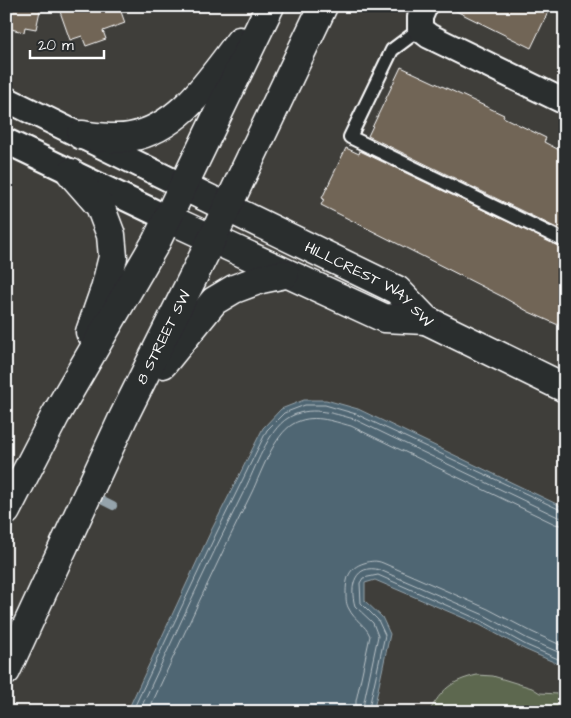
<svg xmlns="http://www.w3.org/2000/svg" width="571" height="718" viewBox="0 0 571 718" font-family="'Architects Daughter',sans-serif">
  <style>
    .green { fill: #5d6850; stroke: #aeb4a8 }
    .water { fill: #4f6673; stroke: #95a3ab }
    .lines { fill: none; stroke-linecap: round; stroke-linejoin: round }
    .shore { stroke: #b9c2c7; stroke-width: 1 }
    .stream { stroke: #95a3ab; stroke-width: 8 }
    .building { fill: #716557; stroke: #fff }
    .lane-casing { stroke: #fff; stroke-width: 16 }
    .street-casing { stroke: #fff; stroke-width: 28 }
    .secondary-casing { stroke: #fff; stroke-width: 31 }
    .lane { stroke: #2a2d2e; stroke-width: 12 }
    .street { stroke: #2a2d2e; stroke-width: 24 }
    .secondary { stroke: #2a2d2e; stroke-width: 28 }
    .labels { text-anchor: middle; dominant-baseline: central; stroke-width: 5; stroke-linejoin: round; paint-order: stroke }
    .street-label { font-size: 15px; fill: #fff; stroke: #2a2d2e }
  </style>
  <rect width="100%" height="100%" fill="#3f3e3a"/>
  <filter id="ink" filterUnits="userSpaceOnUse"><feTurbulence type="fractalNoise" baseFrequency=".02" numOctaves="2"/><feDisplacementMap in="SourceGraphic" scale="10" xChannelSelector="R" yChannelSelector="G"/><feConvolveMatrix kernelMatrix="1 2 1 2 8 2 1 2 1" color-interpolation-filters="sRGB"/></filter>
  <g filter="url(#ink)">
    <path class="green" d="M477 675 493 676 532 688 540 693 558 694 565 696V712H429C442 689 451 681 477 675Z"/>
    <path class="water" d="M304 400H326L358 409 565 508V667L524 649 480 625 375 580 365 583V601L382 617 390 634 375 704V712H127L211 531 263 428 281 409Z"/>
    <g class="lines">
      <path class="shore" d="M132 712 216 534 267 430 284 413 305 405H325L356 414 565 512
        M139 712C174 637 208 562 245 489 255 469 268 430 288 418 309 405 332 413 354 419L558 517 565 518
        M148 712C182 638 216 564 252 492 261 473 274 435 293 424 312 413 332 421 351 426L555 524 565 526
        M356 712V701L370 636C366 625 354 620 349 609 346 604 346 599 346 594 346 579 348 568 364 563 371 561 376 560 383 563L488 609 532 632 565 647
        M363 712 364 702 378 636 373 623 355 606C349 586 355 563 380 570L484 615 528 639 565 655
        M370 712V703L385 635 378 620 361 603 360 583 363 578 378 575 482 621 526 645 565 662"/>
      <path class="stream" d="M103 501 113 506"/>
    </g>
    <path class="building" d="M6 6H41L36 29 25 27 24 32 6 28Z
      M58 6H119L125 23 103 31 106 39 86 46 82 36 70 40Z
      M446 6H551L531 48Z
      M401 67 504 115 503 117 546 138 544 142 565 153V232L368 136Z
      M346 148 359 154 360 151 565 249V328L529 312 501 296 321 205 324 199 322 198Z"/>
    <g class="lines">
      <defs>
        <path id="lane" d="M420 29 392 50 350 137 565 241"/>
        <path id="street" d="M425 6 420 17V29L429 36 565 102
          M6 99 183 186
          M6 141 167 218"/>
        <g id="secondary">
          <path d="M81 135C97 137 114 140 130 137 181 128 211 78 240 41"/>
          <path d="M71 173 100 206 111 235 113 257 105 289 90 332"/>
          <path id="s1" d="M183 186 397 290 426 320 565 388"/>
          <path d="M167 218 384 318 426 320"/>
          <path d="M163 364 214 301 234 289 261 279 285 274"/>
          <path d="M6 511 55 416 156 242 270 6"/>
          <path id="s2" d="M6 671 123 418 212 239 323 6"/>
        </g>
      </defs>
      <use href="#lane" class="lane-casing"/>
      <use href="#street" class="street-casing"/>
      <use href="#secondary" class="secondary-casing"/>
      <use href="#lane" class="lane"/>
      <use href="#street" class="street"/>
      <use href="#secondary" class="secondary"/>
    </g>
  </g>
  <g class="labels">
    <g class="street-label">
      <text stroke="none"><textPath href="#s1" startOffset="211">HILLCREST WAY SW</textPath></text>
      <text stroke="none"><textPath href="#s2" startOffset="369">8 STREET SW</textPath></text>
    </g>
  </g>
  <rect width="571" height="718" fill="none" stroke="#2a2d2e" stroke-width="25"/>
  <rect x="12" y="12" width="546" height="693" fill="none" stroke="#fff" stroke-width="2" filter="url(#ink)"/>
  <path d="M30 50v8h74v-8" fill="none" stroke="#ffffff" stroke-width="2.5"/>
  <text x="38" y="50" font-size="15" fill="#ffffff" stroke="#2a2d2e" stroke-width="4" paint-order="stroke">20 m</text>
</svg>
